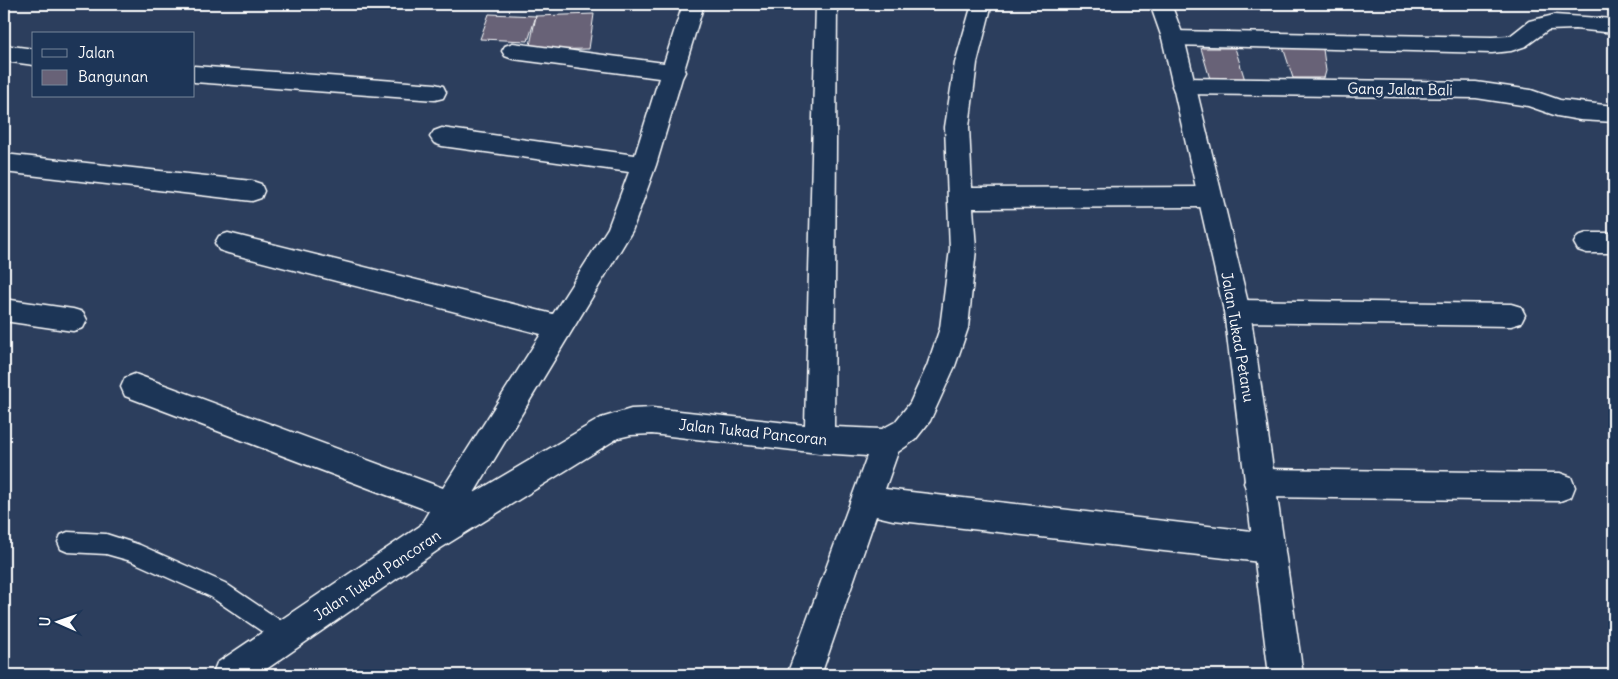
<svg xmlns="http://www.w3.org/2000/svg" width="1618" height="679" viewBox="0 0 1618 679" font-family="Delius,sans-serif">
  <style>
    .building { fill: #686277; stroke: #fff }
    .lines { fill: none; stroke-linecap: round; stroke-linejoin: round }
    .service-casing { stroke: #fff; stroke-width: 3 }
    .minor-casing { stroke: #fff; stroke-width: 3 }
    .tertiary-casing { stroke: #fff; stroke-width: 3 }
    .service { fill: #1d3557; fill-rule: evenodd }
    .minor { fill: #1d3557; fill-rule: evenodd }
    .tertiary { fill: #1d3557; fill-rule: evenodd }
    .labels { text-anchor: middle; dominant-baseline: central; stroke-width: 5; stroke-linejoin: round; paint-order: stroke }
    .street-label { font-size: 15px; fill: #fff; stroke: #1d3557 }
  </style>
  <rect width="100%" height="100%" fill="#2c3e5d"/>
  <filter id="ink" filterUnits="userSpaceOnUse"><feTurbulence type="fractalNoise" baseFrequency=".02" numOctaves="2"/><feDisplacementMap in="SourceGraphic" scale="10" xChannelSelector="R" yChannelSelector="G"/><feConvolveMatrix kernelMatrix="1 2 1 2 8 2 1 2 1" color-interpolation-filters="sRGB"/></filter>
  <g filter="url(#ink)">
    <path class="building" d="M489 14 536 16 528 41 480 39Z
      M594 14 589 49 529 50 536 16Z
      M1281 41 1322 42 1326 71 1324 78H1293Z
      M1201 48H1235L1245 80 1210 79Z"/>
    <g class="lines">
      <defs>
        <path id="service" d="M68 532 106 534 140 545 225 583 293 629 297 636 293 643 286 647 279 643 211 597 131 561 106 554 68 552 61 549 58 542 61 535Z"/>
        <path id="minor" d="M683 4H704L684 70 685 72 682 78 656 165 632 231 474 493 601 418 631 409 652 408 805 425 816 4H837L834 427 882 429 895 422 910 403 927 366 940 328 950 249 945 127 955 63 972 4H992L977 63 969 127 972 188 1209 187 1218 190 1221 197 1218 204 1209 207 973 208 976 249 968 328 955 366 930 421 915 440 898 452 885 489 1269 533 1280 537 1285 548 1280 559 1269 563 893 520 876 516 821 675H787L867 456 819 453 652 434 631 435 618 438 441 548 258 675H212L217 663 420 526 429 511 125 396 121 387 125 378 135 374 443 488 541 334 228 253 219 250 215 243 219 236 228 233 553 314 608 228 629 172 442 146 434 143 430 137 434 131 442 128 635 155 659 78 513 59 505 56 502 51 505 46 513 43 664 63Z
          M1554 15 1614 19V33L1575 29 1548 30 1526 46 1511 51 1492 53 1173 45 1165 43 1162 38 1165 33 1173 31 1492 37 1510 36 1529 21Z
          M4 45 34 49V65L4 61Z
          M194 66 435 84 443 86 446 92 443 98 435 100 194 82Z
          M1183 78 1476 82 1531 90 1560 100 1614 106V122L1580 120 1557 116 1528 106 1476 98 1183 94 1175 92 1172 86 1175 80Z
          M4 154 252 181 261 184 264 191 261 198 252 201 4 172Z
          M1587 233H1614V253H1587L1578 250 1574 243 1578 236Z
          M4 299 73 309 83 312 87 320 83 328 73 331 4 321Z
          M1237 300 1511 304 1521 307 1525 315 1521 323 1511 326 1237 322 1227 319 1224 311 1227 303Z
          M1259 469 1560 473 1571 477 1575 487 1571 497 1560 501 1259 497 1248 493 1244 483 1248 473Z"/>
        <path id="tertiary" d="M1150 4H1171L1184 38 1250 311 1303 675H1269L1224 311 1162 38Z"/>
      </defs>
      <use href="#service" class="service-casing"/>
      <use href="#minor" class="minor-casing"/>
      <use href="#tertiary" class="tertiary-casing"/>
      <use href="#service" class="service"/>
      <use href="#minor" class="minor"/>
      <use href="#tertiary" class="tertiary"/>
    </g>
  </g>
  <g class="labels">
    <g class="street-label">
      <text transform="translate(1400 89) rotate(1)">Gang Jalan Bali</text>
      <text transform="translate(1238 337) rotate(80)">Jalan Tukad Petanu</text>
      <text transform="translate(753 432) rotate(6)">Jalan Tukad Pancoran</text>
      <text transform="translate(377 575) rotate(-34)">Jalan Tukad Pancoran</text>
    </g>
  </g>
  <rect width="1618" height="679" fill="none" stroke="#1d3557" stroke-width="20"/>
  <rect x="10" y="10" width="1598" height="659" fill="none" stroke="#fff" stroke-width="2" filter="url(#ink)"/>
  <rect x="32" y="32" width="162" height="65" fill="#1d3557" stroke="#77869a"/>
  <rect x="42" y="49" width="25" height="8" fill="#1d3557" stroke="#77869a"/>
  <text x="78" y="58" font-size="15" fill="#ffffff">Jalan</text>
  <rect x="42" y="70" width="25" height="15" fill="#686277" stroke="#77869a"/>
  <text x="78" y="82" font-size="15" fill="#ffffff">Bangunan</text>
  <g transform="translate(58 622) rotate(272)" stroke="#1d3557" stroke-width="4" paint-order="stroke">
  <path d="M0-4L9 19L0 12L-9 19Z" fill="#ffffff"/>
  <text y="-8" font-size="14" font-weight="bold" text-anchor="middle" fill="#ffffff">U</text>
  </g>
</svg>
